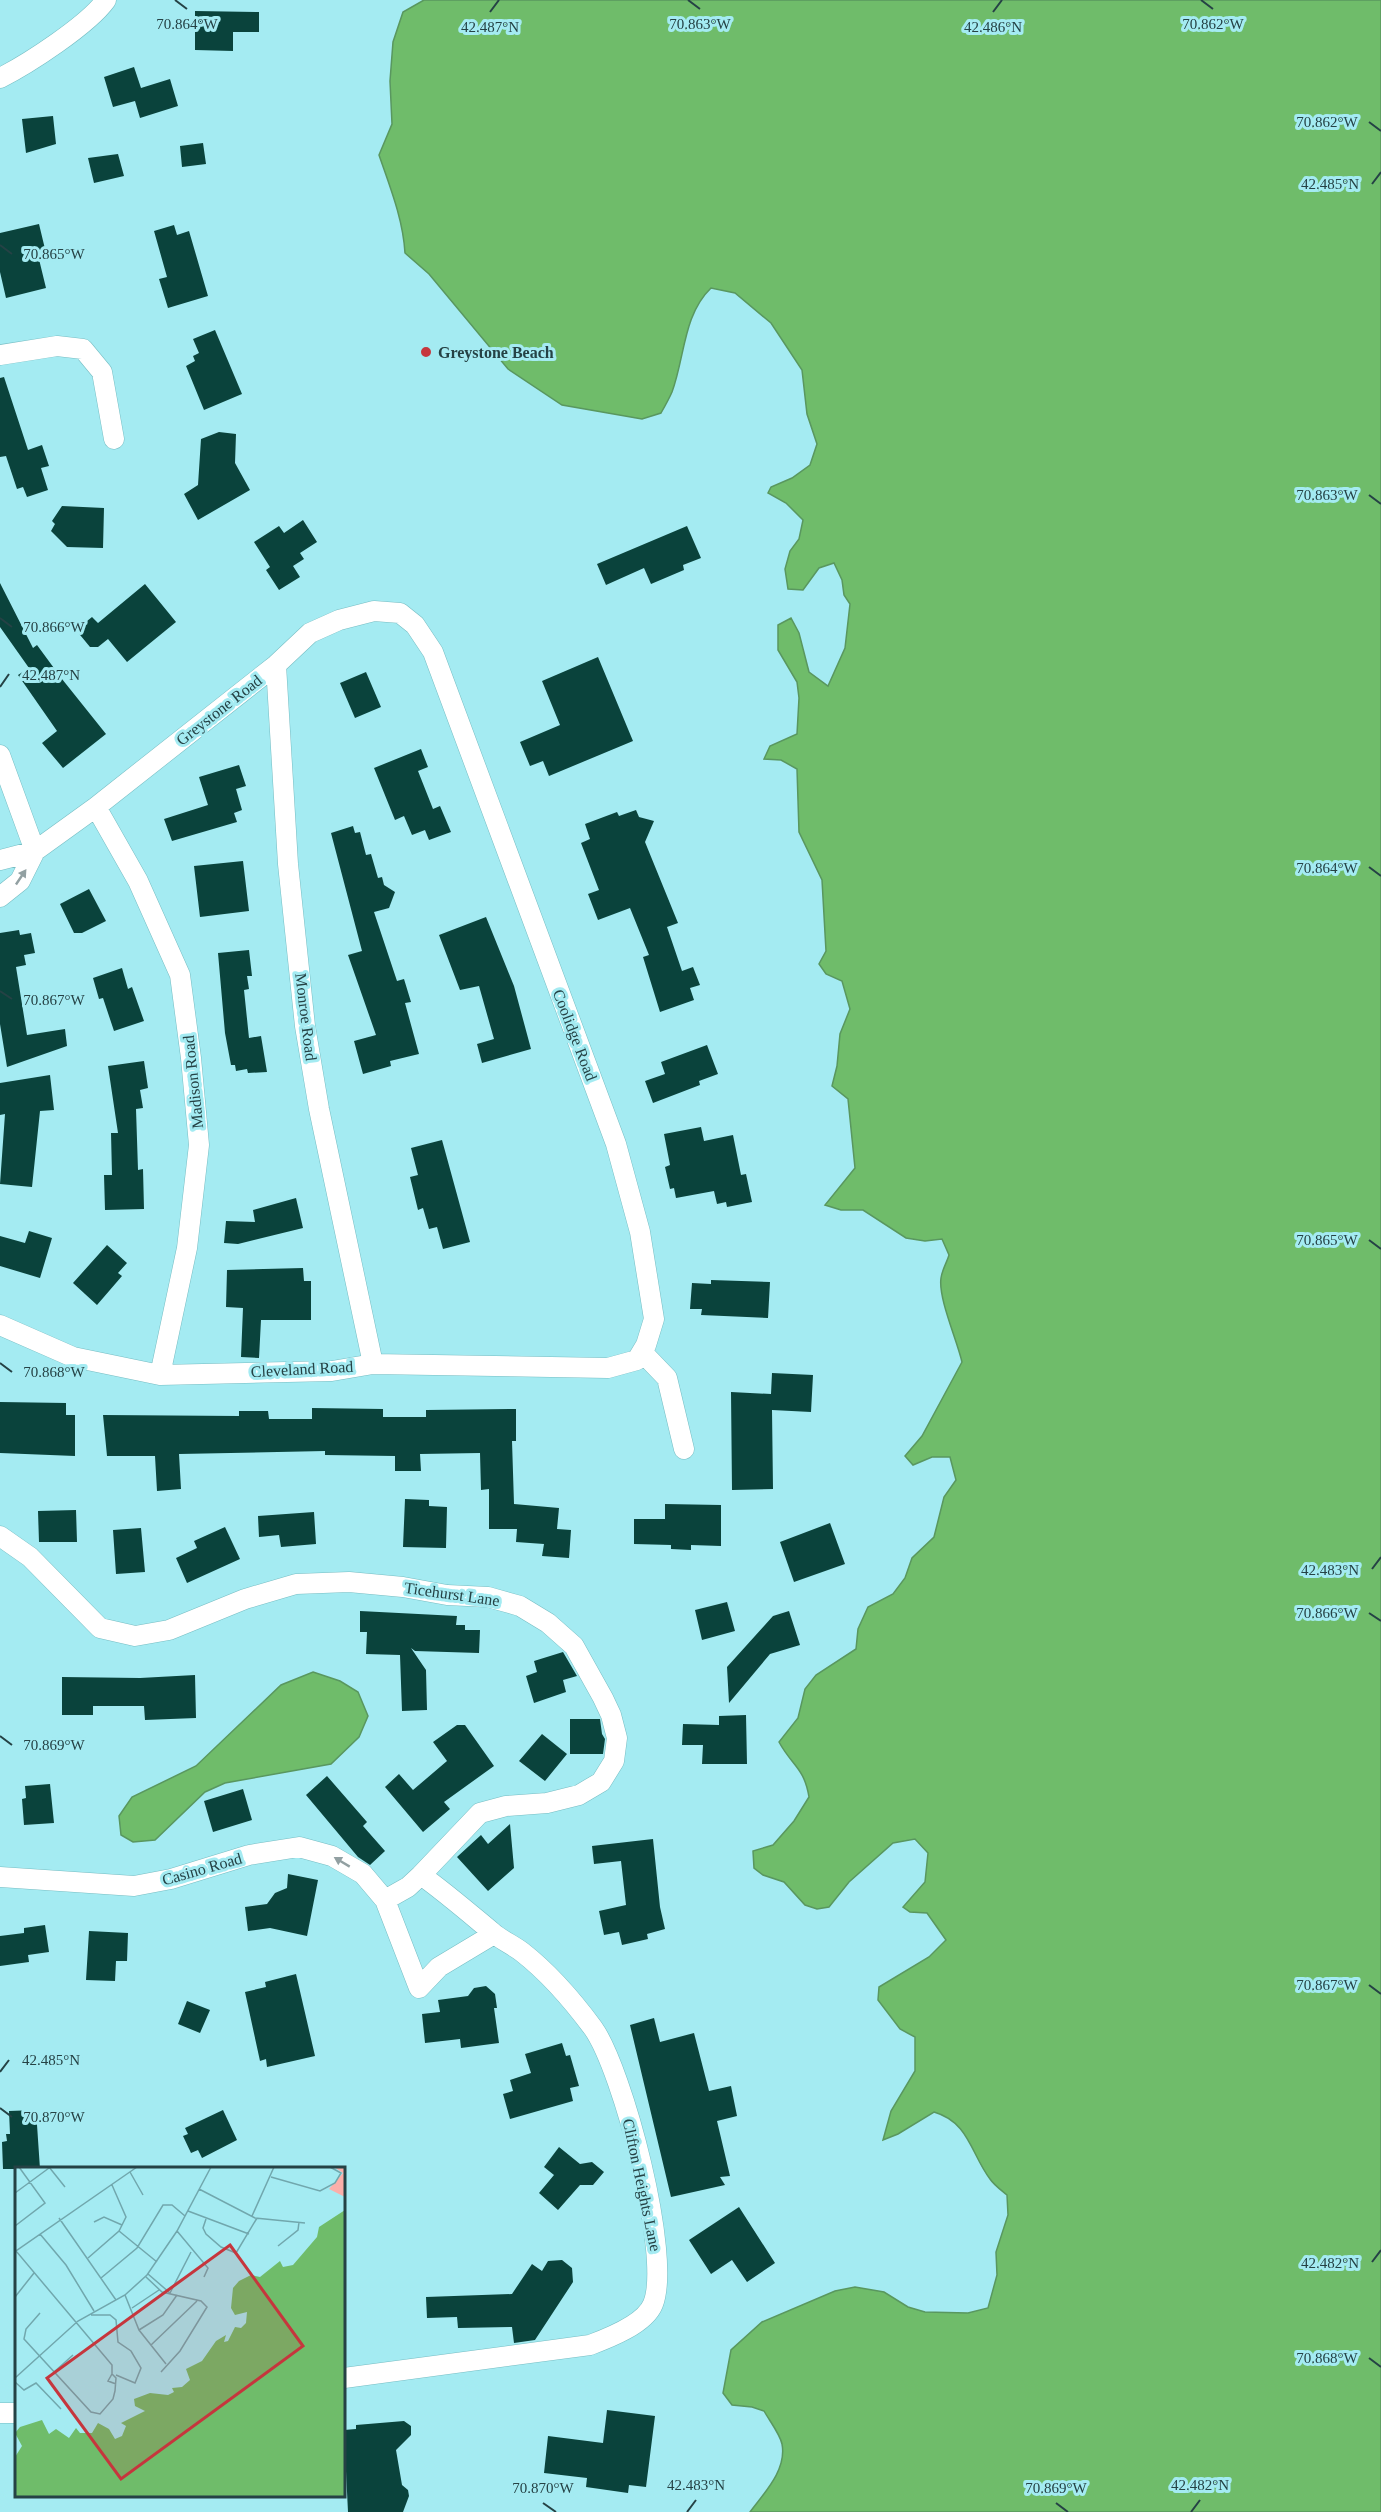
<svg xmlns="http://www.w3.org/2000/svg" width="1381" height="2512" viewBox="0 0 1381 2512" font-family="Georgia,serif">
  <style>
    .water { fill: #6fbc6a; stroke: #59975f; stroke-width: 1.5 }
    .building { fill: #0a433c }
    .lines { fill: none; stroke-linecap: round; stroke-linejoin: round }
    .street-casing { stroke: #76bdc3; stroke-width: 21 }
    .street { stroke: #fff; stroke-width: 20 }
    .oneway { fill: #92a0a2 }
    .ticks { fill: none; stroke: #254245; stroke-width: 2 }
    .poi-dot { fill: #c6363d; stroke: #a4ebf2; stroke-width: 2 }
    .labels { text-anchor: middle; dominant-baseline: central; stroke-width: 6; stroke-linejoin: round; paint-order: stroke }
    .poi-label { font-size: 16px; font-weight: bold; fill: #254245; stroke: #a4ebf2; text-anchor: start }
    .street-label { font-size: 16px; fill: #254245; stroke: #a4ebf2 }
    .inset-road { fill: none; stroke: #71a7ad; stroke-width: 1.5 }
    .view { fill: #c6363d; fill-opacity: 0.15; stroke: #c6363d; stroke-width: 3 }
    .inset-edge { fill: none; stroke: #254245; stroke-width: 3 }
    .ticks-label { font-size: 15px; text-anchor: middle; fill: #254245; stroke: #a4ebf2; stroke-width: 6; stroke-linejoin: round; paint-order: stroke }
  </style>
  <rect width="100%" height="100%" fill="#a4ebf2"/>
  <path class="water" d="M424 0H1381V2512H750C764 2493 787 2470 782 2444 780 2434 769 2420 764 2411L752 2407 732 2405 723 2393 731 2350 762 2322 835 2291 855 2287 884 2292 908 2307 925 2312 968 2313 988 2308 997 2275 996 2252 1008 2215 1007 2195C1001 2190 994 2185 990 2179 971 2154 969 2122 934 2112L898 2134 883 2140 891 2111 915 2071V2037L900 2029 878 2000 879 1987 929 1957 946 1940 927 1913 910 1912 903 1907 925 1882 928 1853 915 1839 893 1843 849 1882 829 1907 817 1909 805 1905 784 1882 763 1875 754 1868 753 1851 773 1845 794 1821 809 1797C804 1767 792 1766 779 1742L798 1718 805 1689 816 1675 856 1649 858 1629 868 1607 893 1594 905 1578 912 1558 934 1537 944 1497 956 1480 950 1457H932L913 1465 905 1456 922 1436 962 1362C957 1340 938 1298 941 1278 942 1270 947 1262 949 1255L942 1239 925 1241 906 1238 863 1210H841L825 1205 855 1168 848 1099 832 1086 837 1066 840 1034 850 1009 842 981 826 974 819 964 826 951 822 880 799 832 797 769 781 760 764 759 770 746 797 734 799 698 797 682 778 650V625L791 618 799 633 809 672 828 686 845 648 850 604 844 595 842 580 834 563 819 568 803 590 788 589 785 569 790 551 799 539 803 520 786 503 768 493 771 487 792 478 810 465 817 444 807 414 802 370 771 323 735 293 711 288C683 315 685 357 672 392 669 399 665 406 661 413L642 419 562 405 508 369 429 274 405 253C403 219 390 187 379 155L392 124 390 81 393 42 403 12Z
    M313 1672 340 1681 358 1692 368 1716 359 1737 331 1764 225 1783 205 1792 155 1840 133 1842 121 1835 119 1816 132 1797 196 1766 281 1685Z"/>
  <path class="building" d="M195 11 259 12V32H233V51L195 50Z
    M134 67 141 88 170 79 178 106 140 118 135 101 113 107 104 77Z
    M53 116 56 144 26 153 22 119Z
    M203 143 206 164 182 167 180 146Z
    M118 154 124 176 94 183 88 158Z
    M39 224 45 249 37 251 46 288 6 298 0 272V233Z
    M174 225 177 235 189 231 208 296 168 308 159 279 167 277 154 231Z
    M215 330 242 394 204 410 186 366 195 361 193 356 199 353 193 339Z
    M4 377 28 450 42 445 49 466 41 468 48 490 27 497 23 487 17 489 6 456 0 457V378Z
    M219 432 236 434 235 463 250 490 198 520 184 494 198 485 201 439Z
    M62 506 104 508 103 548 67 547 51 531 55 524 52 521Z
    M303 520 317 542 300 553 304 559 293 566 300 577 279 590 266 570 270 567 254 542 279 526 284 533Z
    M687 526 701 558 683 565 684 570 651 584 644 568 606 585 597 564Z
    M0 583 33 648 37 645 62 679 106 734 63 768 42 743 57 731 18 675 29 668 0 627Z
    M145 584 176 622 127 662 108 639 98 647H90L76 630 92 617 98 623Z
    M598 657 633 741 549 776 543 761 530 766 520 742 560 725 542 681Z
    M366 672 381 707 355 718 340 683Z
    M421 749 428 767 418 771 433 809 440 806 451 832 429 840 425 830 412 835 404 816 395 820 374 768Z
    M239 765 246 786 236 789 242 810 234 813 237 822 172 841 164 819 208 805 199 777Z
    M636 810 639 817 654 821 645 842 678 923 667 927 682 971 693 967 700 985 690 988 694 1000 660 1012 643 957 649 955 630 908 598 920 588 894 599 890 581 843 590 839 585 824 617 812 619 816Z
    M353 826 355 833 360 832 366 855 371 854 378 878 382 877 384 885 395 892 389 908 374 912 397 981 404 979 411 1002 405 1003 419 1054 390 1061 391 1066 363 1074 354 1041 376 1035 348 955 362 951 331 833Z
    M243 861 249 911 200 917 194 866Z
    M89 889 106 921 82 933H74L60 904Z
    M486 917 514 986 531 1049 482 1063 477 1044 494 1039 479 986 460 990 439 935Z
    M19 930 20 935 31 933 35 953 24 955 26 965 16 967 27 1035 65 1029 67 1046 7 1067 0 1024V933Z
    M249 950 252 976H247L249 989 244 990 249 1038 261 1036 267 1072 248 1073 247 1069 236 1071 235 1065H231L225 1033 218 953Z
    M122 968 128 989 132 987 144 1021 114 1031 103 998 99 999 93 978Z
    M707 1045 718 1074 699 1081 700 1085 653 1103 645 1081 665 1074 661 1062Z
    M144 1061 148 1088 140 1090 143 1108 136 1109 138 1170 143 1169 144 1209 105 1210 104 1175H112L111 1133H118L108 1066Z
    M50 1075 54 1110 40 1111 32 1187 0 1184 5 1114 0 1115V1083Z
    M701 1127 704 1141 733 1135 741 1175 746 1174 752 1202 727 1207 726 1202 717 1204 714 1191 676 1198 674 1188 670 1189 665 1167 670 1165 664 1134Z
    M442 1140 470 1242 443 1249 437 1227 429 1229 423 1208 418 1210 410 1177 418 1175 411 1148Z
    M296 1198 303 1228 238 1244 224 1243 226 1221 255 1222 253 1210Z
    M29 1231 52 1238 40 1278 0 1266V1236L25 1243Z
    M107 1245 127 1263 118 1273 122 1276 97 1305 73 1283Z
    M303 1268 304 1281H311V1320H261L259 1358 241 1357 243 1308 226 1307 227 1270Z
    M711 1280 770 1282 768 1318 701 1315 702 1309H690L692 1283 711 1284Z
    M772 1373 813 1375 811 1412 772 1410 773 1489 732 1490 731 1392 771 1394Z
    M0 1402 66 1403V1415H75V1456L0 1453Z
    M312 1408 383 1409V1417H426V1410L516 1409V1441H512L514 1504 559 1508 557 1529 571 1530 569 1558 542 1556 544 1544 516 1542 517 1529H489V1489L481 1490 480 1453 420 1454 421 1471H395V1456L325 1455V1451L179 1454 181 1489 157 1491 155 1456H107L103 1415 239 1416V1411H268L269 1419H312Z
    M405 1499 429 1500V1506L447 1507 446 1548 403 1547Z
    M665 1504 721 1505V1546L691 1545V1550L671 1549V1545L634 1544V1519H665Z
    M76 1510 77 1542H39L38 1511Z
    M314 1512 316 1544 281 1547 279 1535 259 1537 258 1516Z
    M830 1523 845 1564 794 1582 780 1542Z
    M225 1527 240 1559 187 1583 176 1558 197 1548 194 1541Z
    M141 1528 145 1572 116 1574 113 1530Z
    M727 1602 735 1631 702 1640 695 1610Z
    M360 1611 457 1616 456 1625H465V1630H480L479 1653 415 1651 411 1648 426 1670 427 1710 402 1711 400 1655 366 1654 367 1632H360Z
    M789 1611 800 1645 770 1654 729 1703 727 1667 773 1616Z
    M563 1652 577 1676 563 1680 566 1692 534 1703 526 1676 537 1672 534 1661Z
    M195 1675 196 1718 145 1720 144 1706H93V1715H62V1677L140 1678Z
    M746 1715 747 1764H702L703 1745H682L683 1724 719 1725V1716Z
    M570 1719H600L602 1734 605 1739 603 1754H570Z
    M457 1725H465L494 1766 444 1802 450 1809 423 1832 385 1787 399 1774 413 1790 447 1761 433 1742Z
    M542 1734 567 1754 545 1781 519 1761Z
    M327 1776 367 1822 363 1826 385 1851 370 1865 358 1857 306 1795Z
    M50 1784 54 1823 24 1825 22 1799 26 1798 25 1786Z
    M243 1789 252 1820 213 1832 204 1801Z
    M510 1824 514 1868 488 1891 457 1857 481 1835 488 1844Z
    M653 1839 660 1907 665 1929 647 1934 648 1939 622 1945 619 1932 604 1935 599 1911 626 1905 621 1861 594 1864 592 1846Z
    M288 1874 318 1880 307 1936 270 1928 248 1931 245 1907 267 1904 275 1893 287 1888Z
    M45 1925 49 1952 28 1955 29 1962 0 1966V1936L24 1933V1928Z
    M89 1931 128 1933 127 1961H116L115 1981 86 1980Z
    M296 1974 315 2056 267 2067 266 2059 260 2061 245 1992 266 1987 265 1982Z
    M486 1986 495 1994 497 2008H494L499 2043 461 2048 460 2039 425 2043 422 2014 440 2012 438 2000 468 1996 474 1988Z
    M187 2001 210 2010 200 2033 178 2024Z
    M654 2018 660 2042 694 2033 709 2091 731 2086 737 2116 717 2121 730 2176 720 2177 725 2185 671 2197 630 2025Z
    M562 2043 566 2056 570 2055 579 2086 570 2088 573 2101 510 2119 503 2094 513 2091 510 2080 531 2073 525 2054Z
    M36 2110 40 2169H3L2 2142 7 2141 6 2134H10L9 2111Z
    M223 2110 237 2140 202 2158 198 2150 191 2153 183 2136 188 2134 185 2128Z
    M559 2147 580 2164 592 2162 604 2172 593 2185H580L558 2210 539 2193 554 2175 544 2167Z
    M739 2207 775 2263 747 2282 732 2260 711 2274 689 2240Z
    M562 2260 572 2268 573 2282 535 2340 514 2343 512 2327 458 2328 457 2317 427 2318 426 2297 512 2294 532 2264 542 2271 548 2261Z
    M607 2410 655 2416 646 2487 629 2485 628 2493 586 2487 587 2478 544 2473 548 2436 603 2443Z
    M404 2421 411 2426V2435L396 2450 402 2485 408 2490 409 2496 403 2512H348L344 2430 356 2429V2425Z"/>
  <g class="lines">
    <defs>
      <path id="street" d="M0 78C28 64 88 25 106 0
        M0 355 57 346 83 349 102 372 114 439
        M276 665 288 864 305 1026 319 1109 373 1364
        M0 755 35 851
        M96 807 138 881 180 975 191 1058 199 1145 187 1248 160 1375
        M0 860 35 851 96 807 276 665 310 633 339 620 374 611 400 613 415 625 433 652 616 1144 640 1232 654 1319 646 1345 637 1360 608 1368 373 1364 332 1371 160 1375 73 1357 0 1325
        M0 897 20 881 35 851
        M642 1352 667 1378 684 1449
        M0 1536 30 1557 100 1628 135 1636 169 1630 245 1599 296 1584 349 1582 403 1587 447 1595 488 1597 520 1606 548 1623 574 1646 603 1698 611 1715 617 1738 614 1761 601 1782 579 1795 547 1803 506 1806 480 1813 421 1875
        M0 1877 134 1886 171 1879 249 1855 299 1847 332 1856 363 1874 385 1900
        M344 2378 590 2345C609 2338 645 2324 653 2304 672 2257 623 2070 593 2028 573 2001 549 1973 522 1952 513 1945 501 1940 492 1932 468 1912 446 1893 421 1875L408 1887 385 1900 419 1988 439 1967 494 1934
        M0 2413H16"/>
    </defs>
    <use href="#street" class="street-casing"/>
    <use href="#street" class="street"/>
  </g>
  <defs><path id="oneway-solid" d="M-6-.8H1V-3.2L6.5 0L1 3.2V.8H-6Z" transform="scale(1.5)"/></defs>
  <g class="oneway">
    <use href="#oneway-solid" transform="translate(21 877) rotate(-56)"/>
    <use href="#oneway-solid" transform="translate(342 1862) rotate(-149)"/>
  </g>
  <path class="ticks" d="M175 0 187 9M688 0 700 9M1201 0 1213 9M490 12 499 0M993 12 1002 0M1369 122 1381 131M1372 184 1381 172M0 245 12 254M1369 495 1381 504M0 618 12 627M0 687 9 674M1369 867 1381 876M0 991 12 999M1369 1240 1381 1249M0 1363 12 1372M1372 1569 1381 1557M1369 1613 1381 1621M0 1736 12 1745M1369 1985 1381 1994M0 2072 9 2060M0 2108 12 2117M1372 2262 1381 2250M1369 2358 1381 2367M543 2503 556 2512M1056 2503 1068 2512M687 2512 696 2500M1191 2512 1200 2500"/>
  <circle class="poi-dot" cx="426" cy="352" r="6"/>
  <g class="labels">
    <g class="poi-label">
      <text x="438" y="352">Greystone Beach</text>
    </g>
    <g class="street-label">
      <text transform="translate(219 710) rotate(-38)">Greystone Road</text>
      <text transform="translate(306 1017) rotate(83)">Monroe Road</text>
      <text transform="translate(575 1035) rotate(69)">Coolidge Road</text>
      <text transform="translate(193 1082) rotate(-96)">Madison Road</text>
      <text transform="translate(302 1369) rotate(-3)">Cleveland Road</text>
      <text transform="translate(452 1594) rotate(8)">Ticehurst Lane</text>
      <text transform="translate(202 1869) rotate(-16)">Casino Road</text>
      <text transform="translate(642 2185) rotate(78)">Clifton Heights Lane</text>
    </g>
  </g>
  <g transform="translate(15 2167)">
    <rect width="330" height="330" fill="#a4ebf2"/>
    <path d="M319 0H330V30L314 22 328 6Z" fill="#fbafaa"/>
    <path d="M330 43V330H0V290L7 279 0 266 5 260 27 253 34 267 41 262 54 271 61 261 65 266H77L83 256 94 262 100 272 107 269 111 259 106 256 130 244 120 239 119 232 135 226 153 228 159 225 157 221 167 220 175 213 171 202 187 194 201 174 211 168 209 175 213 174 220 160 226 161 231 156 232 145 220 148 216 141 218 121 224 114 236 108 245 110 265 94 268 100 278 98 302 70 304 60Z" fill="#6fbc6a"/>
    <path class="inset-road" d="M34 0 50 20M115 5 128 28M256 10 305 24 320 16 326 6 315 0M184 22 240 51 290 56M0 26 34 1M173 44 234 67M237 49 259 0M44 51 101 133M191 52 188 61 191 67 206 80 221 86 242 51M79 55 89 50 107 58M0 59 30 36 4 0M104 64 142 95M162 64 193 101 189 110M25 67 51 98 79 144M263 79 283 63 284 55M73 91 104 64 111 50 97 18M133 107 155 126M131 110 147 125 186 134 192 140 165 184 146 205M86 111 122 81 148 38H157L170 49M155 126 176 85M110 128 124 163 151 197M0 130 19 106M117 141 144 123M25 146 11 162 9 172 76 245 85 247 98 232 100 224 101 211 97 207 93 214 101 217M76 148H95L101 153 103 175 116 184 126 201 120 216 101 208M124 163 148 148 162 128M136 178 182 134M39 205 58 188M97 207V198L1 84 122 0M0 211 63 154 110 128 132 108 162 64 196 0M0 215 9 223 21 216 46 242"/>
    <path class="view" d="M215 78 288 179 106 312 32 211Z"/>
    <rect width="330" height="330" class="inset-edge"/>
  </g>
  <g class="ticks-label">
    <text x="700" y="29">70.863°W</text>
    <text x="187" y="29">70.864°W</text>
    <text x="1213" y="29">70.862°W</text>
    <text x="490" y="32">42.487°N</text>
    <text x="993" y="32">42.486°N</text>
    <text x="1327" y="127">70.862°W</text>
    <text x="1330" y="189">42.485°N</text>
    <text x="54" y="259">70.865°W</text>
    <text x="1327" y="500">70.863°W</text>
    <text x="54" y="632">70.866°W</text>
    <text x="51" y="680">42.487°N</text>
    <text x="1327" y="873">70.864°W</text>
    <text x="54" y="1005">70.867°W</text>
    <text x="1327" y="1245">70.865°W</text>
    <text x="54" y="1377">70.868°W</text>
    <text x="1330" y="1575">42.483°N</text>
    <text x="1327" y="1618">70.866°W</text>
    <text x="54" y="1750">70.869°W</text>
    <text x="1327" y="1990">70.867°W</text>
    <text x="51" y="2065">42.485°N</text>
    <text x="54" y="2122">70.870°W</text>
    <text x="1330" y="2268">42.482°N</text>
    <text x="1327" y="2363">70.868°W</text>
    <text x="696" y="2490">42.483°N</text>
    <text x="1200" y="2490">42.482°N</text>
    <text x="543" y="2493">70.870°W</text>
    <text x="1056" y="2493">70.869°W</text>
  </g>
</svg>
